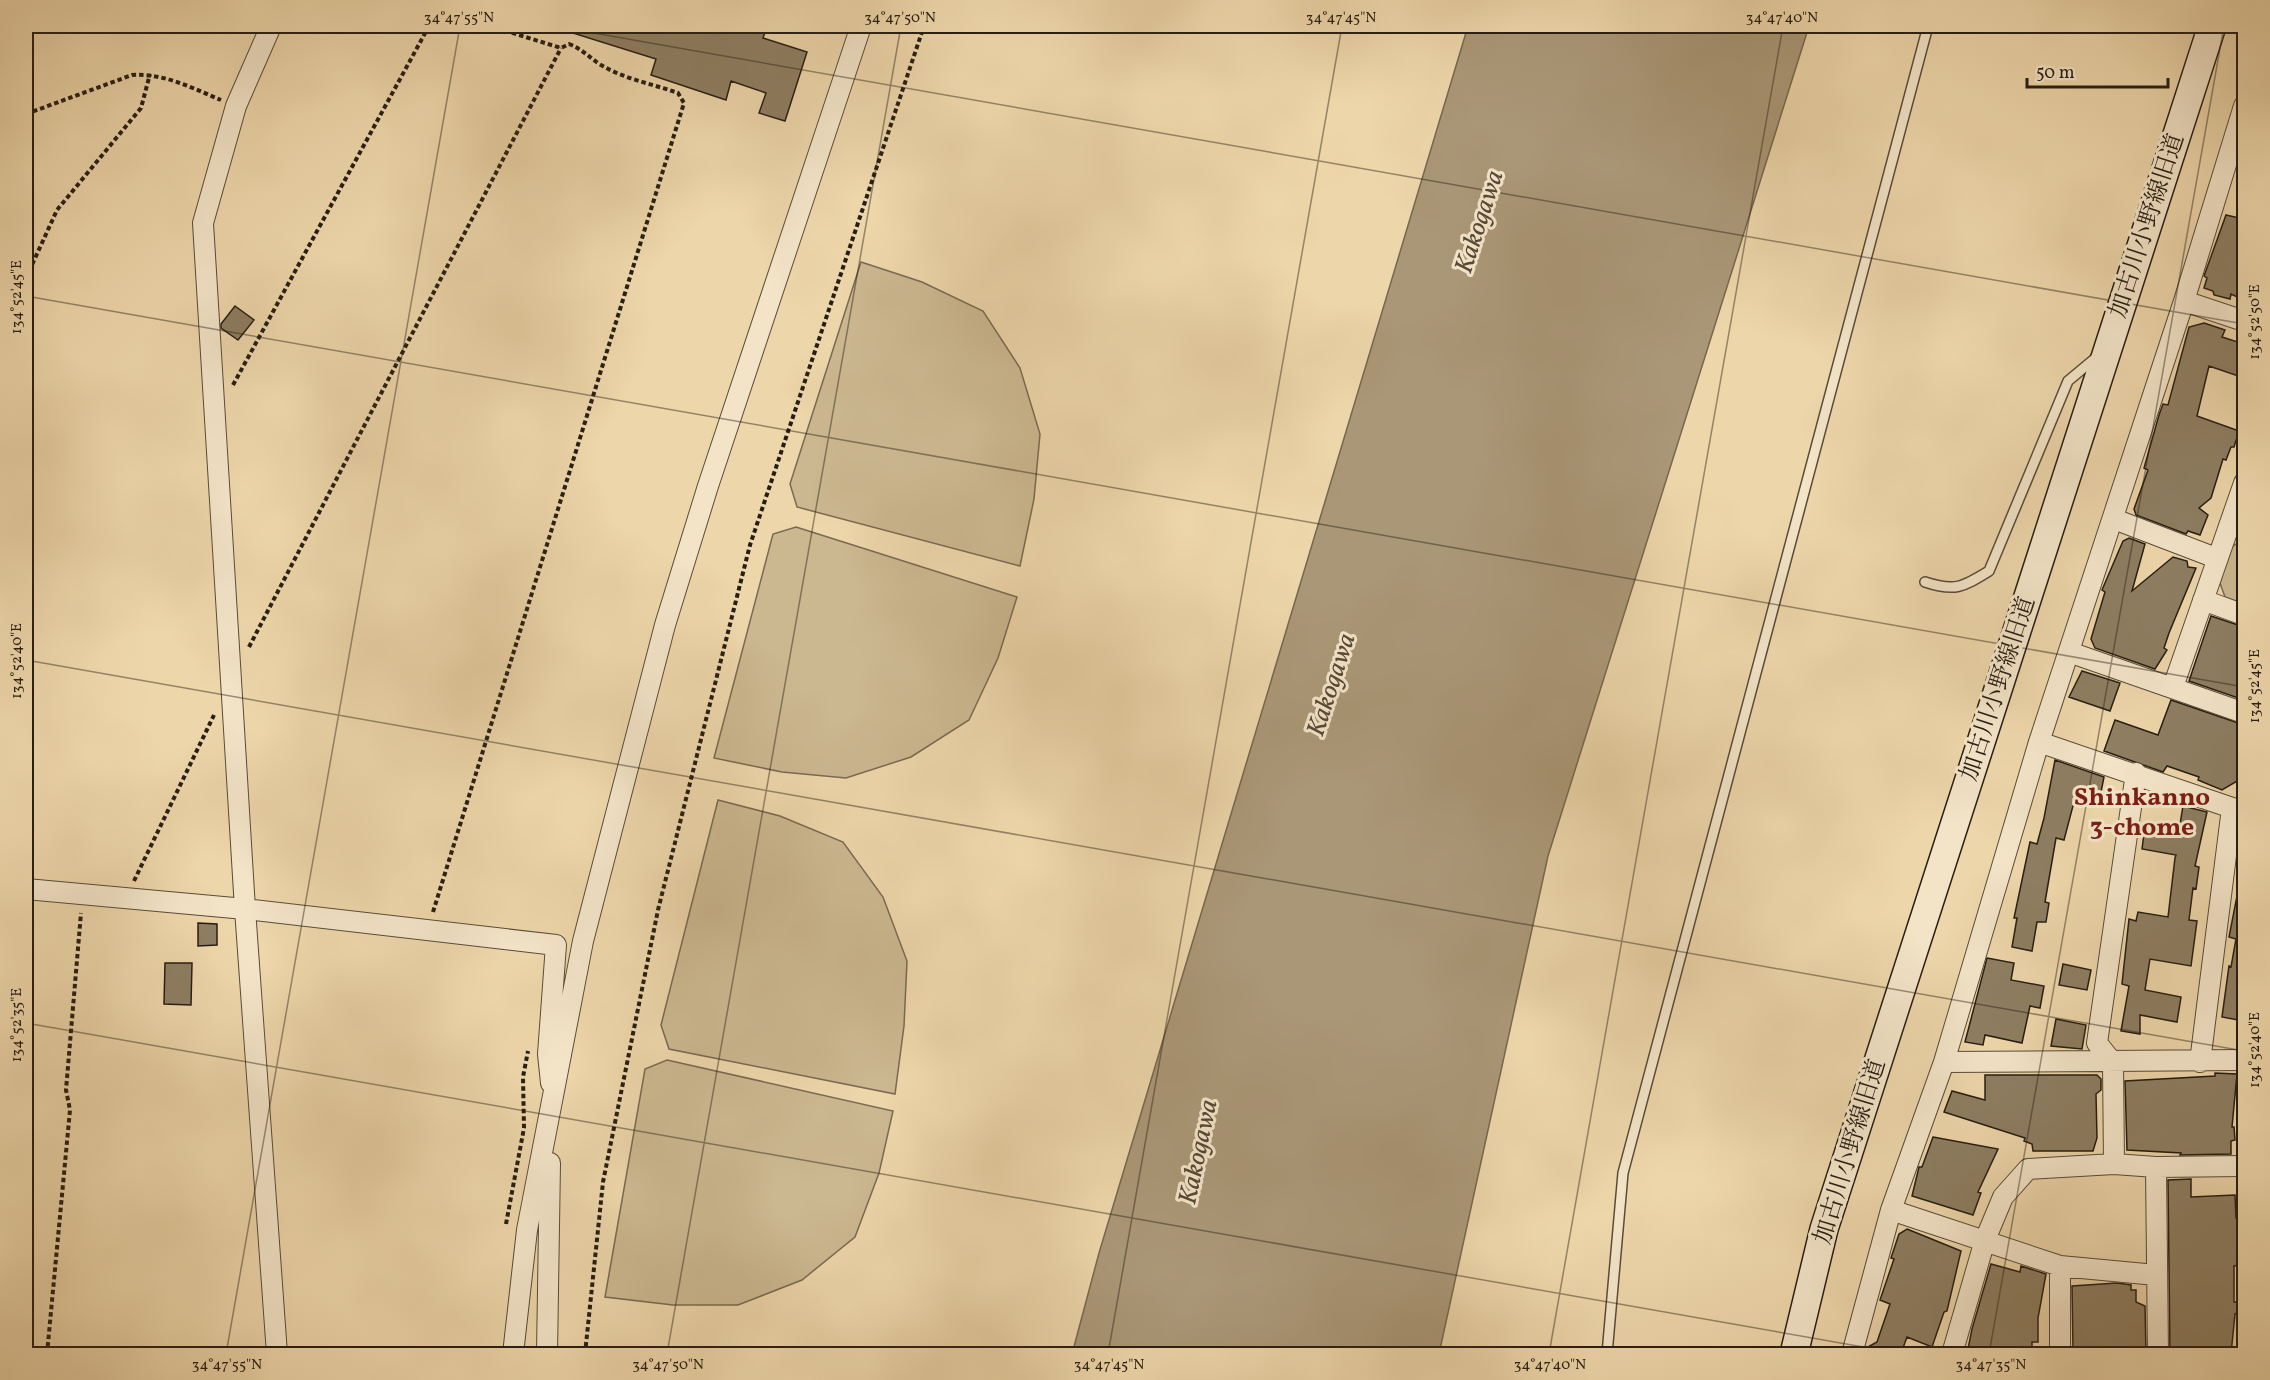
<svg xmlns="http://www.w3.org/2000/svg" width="2270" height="1380" viewBox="0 0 2270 1380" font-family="Vollkorn,'Noto Serif JP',serif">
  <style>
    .green { fill: #cbb790; stroke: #796a52; stroke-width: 1.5 }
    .water { fill: #aa9777; stroke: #76674f; stroke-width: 1.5 }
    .building { fill: #8e7e62; stroke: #271e13; stroke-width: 1.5 }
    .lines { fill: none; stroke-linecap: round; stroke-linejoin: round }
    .lane-casing { stroke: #584c39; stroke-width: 12 }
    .street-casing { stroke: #584c39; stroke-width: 22 }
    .secondary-casing { stroke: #271e13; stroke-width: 30 }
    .path { stroke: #271e13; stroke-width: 4; stroke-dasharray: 4.5 3; stroke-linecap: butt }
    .lane { stroke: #f3e4c8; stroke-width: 9 }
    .street { stroke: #f3e4c8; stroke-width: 20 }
    .secondary { stroke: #f3e4c8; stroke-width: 27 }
    .ticks { fill: none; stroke: #271e13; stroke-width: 1.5; stroke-opacity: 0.45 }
    .labels { text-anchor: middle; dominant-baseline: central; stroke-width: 6; stroke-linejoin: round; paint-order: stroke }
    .street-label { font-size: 24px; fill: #271e13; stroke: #f3e4c8 }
    .water-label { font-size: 26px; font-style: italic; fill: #554836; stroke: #f3e4c8 }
    .neighbourhood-label { font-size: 26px; font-weight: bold; fill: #7a1f14; stroke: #f3e4c8 }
    .neatline { fill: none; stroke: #271e13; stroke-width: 2 }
    .ticks-label { font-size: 15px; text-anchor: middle; fill: #271e13 }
  </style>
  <rect width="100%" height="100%" fill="#edd6aa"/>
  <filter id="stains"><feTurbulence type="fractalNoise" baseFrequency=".00333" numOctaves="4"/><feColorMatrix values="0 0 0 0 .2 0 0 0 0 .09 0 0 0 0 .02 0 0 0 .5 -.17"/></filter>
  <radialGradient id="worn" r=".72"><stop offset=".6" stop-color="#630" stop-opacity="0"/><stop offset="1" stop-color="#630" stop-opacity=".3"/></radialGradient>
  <path class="green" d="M861 262 922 282 983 311 1020 368 1040 434 1034 499 1020 566 797 507 790 484Z
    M796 527 1017 597 998 658 969 720 911 757 846 778 782 772 714 758 773 534Z
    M2244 539V604L2225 597 2220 583 2228 549Z
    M718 800 780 816 843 842 883 897 907 961 904 1026 895 1094 669 1049 661 1025Z
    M667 1060 893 1111 879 1173 855 1237 802 1280 738 1305H673L605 1297 645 1069Z"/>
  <path class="water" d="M1468 26H1809L1548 856 1439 1354H1072L1099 1253Z"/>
  <path class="building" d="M560 26H767L763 38 807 52 785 121 759 113 766 93 731 81 726 100 651 75 656 59 560 29Z
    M2226 215 2244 219V300L2231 294 2230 299 2214 295 2213 291 2204 288 2207 278 2204 276Z
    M235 306 254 320 238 340 221 328V324Z
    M2204 323 2225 330 2222 337 2244 344V378L2209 366 2197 416 2239 431 2234 447H2231L2226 460 2223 459 2211 498 2199 508 2208 515 2200 535 2188 531 2186 534 2136 515 2134 509 2148 470 2144 468 2159 415 2163 404 2168 405 2189 327Z
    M2129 538 2145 544 2132 591 2173 557 2187 561 2188 567 2196 568 2169 633 2164 648 2167 650 2155 669 2095 648 2091 639 2105 592 2102 590 2123 541Z
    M2211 616 2244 627V700L2189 681Z
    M2082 671 2120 683 2110 711 2069 697Z
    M2171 700 2244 725V777L2222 790 2198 780 2199 777 2167 766 2163 772 2104 751 2115 720 2158 735Z
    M2055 760 2104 777 2099 802 2075 798 2064 840 2056 838 2045 902 2049 903 2046 922H2037L2032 951 2012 947 2017 918H2014L2030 842 2037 844 2044 818Z
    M2183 806 2207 812 2195 866 2199 867 2196 889 2193 888 2189 920 2197 921 2191 966 2150 959 2145 990 2181 997 2177 1022 2140 1015V1034L2121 1031 2129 986 2122 984 2129 919 2136 921 2138 912 2168 917 2175 858 2176 855 2142 849 2144 834 2151 835 2154 824 2179 830Z
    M2237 896H2244V1021L2222 1017 2229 966 2231 967 2236 939 2229 937Z
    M198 923 217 924V945L198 946Z
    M1987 958 2014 963 2011 980 2044 986 2040 1008 2030 1006 2022 1043 1985 1035 1983 1045 1965 1042Z
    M165 963H192L191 1005 164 1004Z
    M2063 964 2091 970 2087 990 2059 985Z
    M2056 1019 2086 1025 2082 1049 2051 1046Z
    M2215 1073 2237 1074 2232 1127H2234L2235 1140 2231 1141V1154L2180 1155 2181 1153 2127 1150 2125 1081 2215 1076Z
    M1985 1075H2097L2101 1079V1090L2096 1094 2097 1138 2093 1151H2033L2032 1144 2024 1141 2025 1138 1944 1112 1952 1091 1985 1100Z
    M1933 1137 1998 1149 1978 1192 1981 1193 1973 1215 1912 1196 1919 1167H1922Z
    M2191 1179V1197L2235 1195 2236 1218H2244V1265L2234 1266V1302H2244V1309L2235 1314 2231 1354H2170L2168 1180Z
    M1907 1229 1961 1251 1947 1311 1944 1312 1932 1347 1907 1337 1903 1348 1889 1354H1864L1866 1348 1877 1342 1890 1304 1880 1300 1894 1259 1891 1258 1899 1234Z
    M1991 1264 2020 1272 2021 1266 2046 1274 2038 1318V1342H2032V1354H1967L1972 1329Z
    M2117 1283 2131 1285V1290H2136V1302L2145 1306 2146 1354H2112V1351H2073L2072 1286Z"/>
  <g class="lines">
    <defs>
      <path id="lane" d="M1925 582C1955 592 1963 587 1989 571L2068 381 2098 356
        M1607 1354 1623 1173 1928 26"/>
      <path id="street" d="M271 26 236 106 203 223 245 909 277 1354
        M2184 301 2244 321
        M2114 519 2216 558
        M2203 600 2244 615
        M2069 652 2244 713
        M2173 687 2244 483
        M2039 742 2244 812
        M26 889 245 909 556 945 548 1054 551 1083
        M1944 1062 2244 1060
        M2200 1062 2232 808
        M2114 1164 2113 1063 2097 1043 2136 773
        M2156 1167 2158 1354
        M1891 1210 2060 1266 2156 1275
        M513 1354 527 1230 583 941 665 625 708 486 861 26
        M547 1354 550 1163
        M1852 1354 1891 1210 1944 1062 2039 742 2184 301 2244 106
        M1952 1354 1985 1240 2003 1197 2028 1169 2114 1164 2156 1167 2244 1166
        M2060 1354V1266"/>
      <path id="secondary" d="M1794 1354 1824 1229 2212 26"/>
    </defs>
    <use href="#lane" class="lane-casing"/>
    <use href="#street" class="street-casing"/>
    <use href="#secondary" class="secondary-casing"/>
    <path class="path" d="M26 114 132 75C164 73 192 88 221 100
      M26 278 57 210 141 108 150 74
      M233 385 429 26
      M249 647 561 48
      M134 881 214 715
      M433 912 684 103 678 93C653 84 624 79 601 65 590 58 582 49 569 44L561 48 490 26
      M506 1224 524 1128 523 1077 528 1051
      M47 1354 70 1110 66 1090 81 913
      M585 1354 603 1182 658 910 750 545 924 26"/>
    <use href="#lane" class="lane"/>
    <use href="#street" class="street"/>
    <use href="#secondary" class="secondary"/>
  </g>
  <path class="ticks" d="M554 26 2244 324M26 296 2244 687M26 660 2244 1051M26 1023 1903 1354M226 1354 460 26M667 1354 901 26M1108 1354 1342 26M1549 1354 1783 26M1989 1354 2224 26"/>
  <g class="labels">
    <g class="street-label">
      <text transform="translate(2148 226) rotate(-72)">加古川小野線旧道</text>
      <text transform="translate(1999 689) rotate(-72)">加古川小野線旧道</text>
      <text transform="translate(1851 1152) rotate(-73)">加古川小野線旧道</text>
    </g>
    <g class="water-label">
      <text transform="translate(1480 222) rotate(-72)">Kakogawa</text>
      <text transform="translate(1332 685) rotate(-72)">Kakogawa</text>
      <text transform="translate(1199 1152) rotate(-78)">Kakogawa</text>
    </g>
    <g class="neighbourhood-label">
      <text x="2142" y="798">Shinkanno<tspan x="2142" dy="30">3-chome</tspan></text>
    </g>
  </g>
  <rect width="2270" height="1380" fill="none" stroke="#edd6aa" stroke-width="66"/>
  <path d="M2027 78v9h141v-9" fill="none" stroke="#271e13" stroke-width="3"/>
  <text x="2036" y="78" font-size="18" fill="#271e13" stroke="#f3e4c8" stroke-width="4.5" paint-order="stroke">50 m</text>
  <rect x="33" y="33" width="2204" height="1314" class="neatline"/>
  <g class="ticks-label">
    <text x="459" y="22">34°47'55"N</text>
    <text x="900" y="22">34°47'50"N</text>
    <text x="1341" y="22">34°47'45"N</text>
    <text x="1782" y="22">34°47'40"N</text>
    <text transform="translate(16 297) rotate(-90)" y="5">134°52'45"E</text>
    <text transform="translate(2254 322) rotate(-90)" y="5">134°52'50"E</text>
    <text transform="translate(16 661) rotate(-90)" y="5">134°52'40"E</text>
    <text transform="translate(2254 686) rotate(-90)" y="5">134°52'45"E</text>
    <text transform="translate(16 1025) rotate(-90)" y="5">134°52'35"E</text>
    <text transform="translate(2254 1050) rotate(-90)" y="5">134°52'40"E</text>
    <text x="227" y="1369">34°47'55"N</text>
    <text x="668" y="1369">34°47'50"N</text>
    <text x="1109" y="1369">34°47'45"N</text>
    <text x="1550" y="1369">34°47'40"N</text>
    <text x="1991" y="1369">34°47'35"N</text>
  </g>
  <rect width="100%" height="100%" filter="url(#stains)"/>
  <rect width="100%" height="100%" fill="url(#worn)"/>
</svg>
